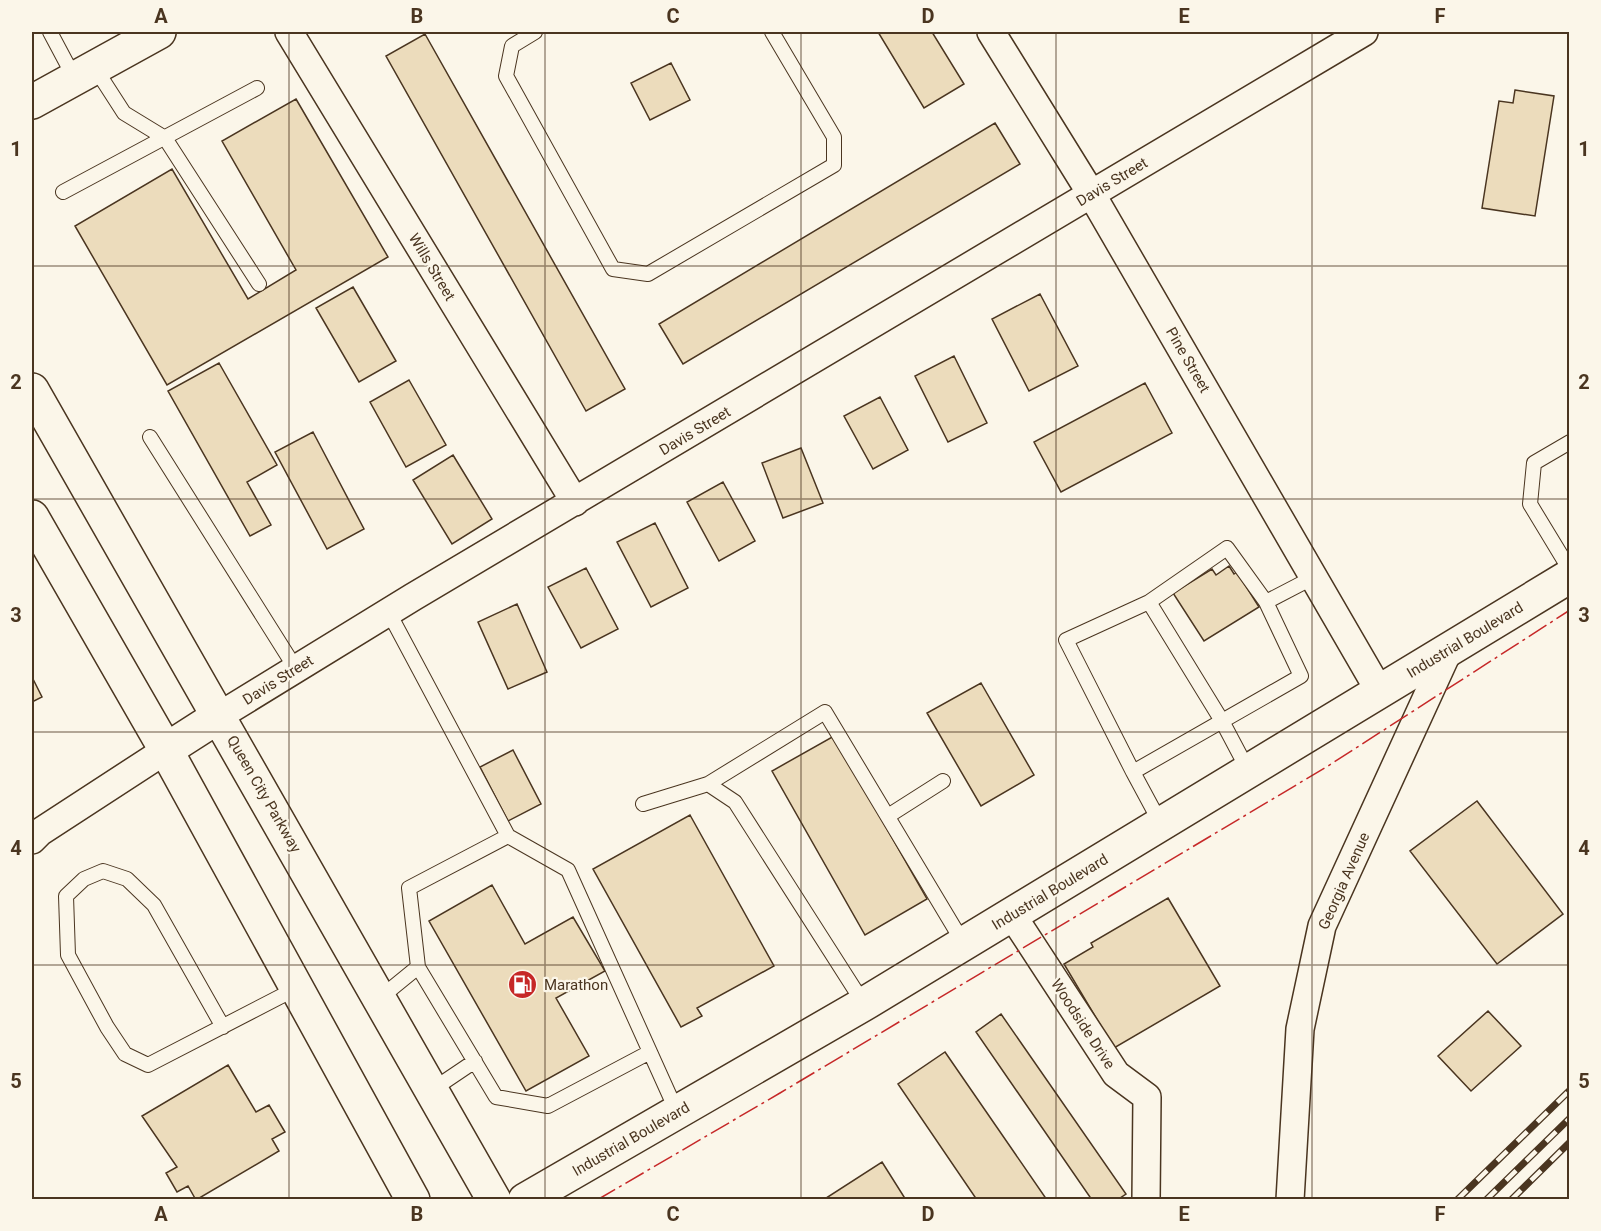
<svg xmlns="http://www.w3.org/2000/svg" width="1601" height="1231" viewBox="0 0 1601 1231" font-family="Roboto,sans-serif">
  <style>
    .building { fill: #ecdcbc; stroke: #4a3520; stroke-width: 1.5 }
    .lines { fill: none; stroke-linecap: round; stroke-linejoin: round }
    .lane-casing { stroke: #4a3520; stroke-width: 16 }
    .street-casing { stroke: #4a3520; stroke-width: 30 }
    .secondary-casing { stroke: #4a3520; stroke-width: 36 }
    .primary-casing { stroke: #4a3520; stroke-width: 36 }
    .lane { stroke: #fbf6e9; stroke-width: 14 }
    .street { stroke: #fbf6e9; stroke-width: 27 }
    .secondary { stroke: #fbf6e9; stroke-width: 33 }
    .primary { stroke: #fbf6e9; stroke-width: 33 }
    .rail-casing { stroke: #4a3520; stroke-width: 7 }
    .rail { stroke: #fbf6e9; stroke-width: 4.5; stroke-dasharray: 14; stroke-linecap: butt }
    .power { stroke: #c62828; stroke-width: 1.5; stroke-dasharray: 21 4.5 3 4.5; stroke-linecap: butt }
    .grid { fill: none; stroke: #4a3520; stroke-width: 1.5; stroke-opacity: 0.55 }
    .labels { text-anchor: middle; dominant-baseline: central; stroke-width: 4.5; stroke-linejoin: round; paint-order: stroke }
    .street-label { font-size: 15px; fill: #4a3520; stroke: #fbf6e9 }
    .poi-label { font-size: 15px; fill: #4a3520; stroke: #fbf6e9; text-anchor: start }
    .neatline { fill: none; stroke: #4a3520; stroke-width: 2 }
    .grid-label { font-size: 20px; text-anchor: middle; font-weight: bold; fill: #4a3520 }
  </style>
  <rect width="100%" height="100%" fill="#fbf6e9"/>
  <path class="building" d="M878 32H932L964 84 924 108Z
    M425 34 625 389 586 411 386 56Z
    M671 63 690 100 650 120 631 83Z
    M1515 90 1554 96 1535 216 1482 208 1499 101 1513 103Z
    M296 99 388 257 167 385 75 226 172 169 248 299 296 270 222 141Z
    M995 123 1020 164 683 364 659 324Z
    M353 287 396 361 359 382 316 308Z
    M1040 294 1078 366 1029 391 992 319Z
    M954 356 987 423 948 442 915 376Z
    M219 363 277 465 247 482 271 525 250 536 168 391Z
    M409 380 446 445 406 467 370 402Z
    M1145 383 1172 433 1061 492 1034 442Z
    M880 397 908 450 873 469 844 416Z
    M313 432 364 529 327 549 275 452Z
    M801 448 823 503 783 518 762 463Z
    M453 455 492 519 452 544 413 480Z
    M723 482 755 541 719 561 687 502Z
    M655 523 688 588 651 607 617 542Z
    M1229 566 1234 574 1237 572 1259 607 1204 641 1173 593 1212 569 1216 575Z
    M586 568 618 629 581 648 548 587Z
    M517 604 547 672 508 689 478 622Z
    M32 677 42 697 32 702Z
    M981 683 1034 775 981 806 927 713Z
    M834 736 927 899 865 935 772 771Z
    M513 750 541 804 508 821 480 767Z
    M1477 801 1563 914 1497 964 1410 851Z
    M690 815 774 966 697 1008 702 1016 681 1027 593 869Z
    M492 885 525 944 573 917 605 971 556 998 589 1056 526 1091 429 921Z
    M1168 898 1220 986 1114 1048 1064 964 1093 947 1091 943Z
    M1488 1011 1521 1046 1471 1091 1438 1056Z
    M1001 1014 1126 1194 1117 1200H1092L976 1032Z
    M945 1052 1047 1200H977L898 1084Z
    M228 1065 256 1112 269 1105 285 1132 272 1139 279 1151 196 1200 188 1186 177 1192 166 1173 177 1167 142 1116Z
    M882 1162 906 1200H823Z"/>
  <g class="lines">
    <defs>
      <path id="lane" d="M50 32 75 79
        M535 32 512 46 506 76 613 269 648 274 834 165V137L772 32
        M95 68 124 113 165 138 259 284
        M63 192 257 88
        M150 437 296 669
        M1570 442 1534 463 1530 504 1570 570
        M1149 602 1222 721 1249 772
        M388 611 508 836
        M1133 772 1066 640 1149 602 1227 548 1266 602
        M708 784 825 712 964 944
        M643 804 708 784 735 802 864 1004
        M888 816 943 781
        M1161 824 1133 772 1301 676 1266 602 1314 577
        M418 967 496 1097 548 1106 650 1052
        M380 998 418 967 409 888 508 836 568 870 677 1112
        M223 1027 154 905 127 879 103 871 84 879 66 896 68 955 107 1027 125 1054 148 1065 297 988
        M432 1090 475 1061"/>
      <path id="street" d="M289 32 575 502
        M991 32 1092 195 1380 692
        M219 716 413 597 1364 32
        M32 840 40 832 166 750
        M1012 915 1116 1074 1147 1097 1146 1200
        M1290 1200 1300 1029 1322 926 1449 649"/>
      <path id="secondary" d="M32 102 159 32
        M525 1200 864 1004 1570 576"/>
      <path id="primary" d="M32 390 494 1200
        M32 517 166 750 413 1200
        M166 750 219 716"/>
    </defs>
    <use href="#lane" class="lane-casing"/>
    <use href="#street" class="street-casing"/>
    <use href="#secondary" class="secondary-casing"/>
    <use href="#primary" class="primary-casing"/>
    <use href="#lane" class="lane"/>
    <use href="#street" class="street"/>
    <use href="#secondary" class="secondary"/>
    <use href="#primary" class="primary"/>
    <defs>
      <path id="rail" d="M1457 1200 1570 1090
        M1486 1200 1570 1118
        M1511 1200 1570 1142"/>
    </defs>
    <use href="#rail" class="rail-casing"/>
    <use href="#rail" class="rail"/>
    <path class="power" d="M597 1200 780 1093 1328 766 1570 610"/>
  </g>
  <path class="grid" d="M289 32V1200M545 32V1200M801 32V1200M1056 32V1200M1312 32V1200M32 266H1570M32 499H1570M32 732H1570M32 965H1570"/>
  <defs>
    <symbol id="fuel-disc" viewBox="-11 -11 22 22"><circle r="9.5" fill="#c62828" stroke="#fbf6e9"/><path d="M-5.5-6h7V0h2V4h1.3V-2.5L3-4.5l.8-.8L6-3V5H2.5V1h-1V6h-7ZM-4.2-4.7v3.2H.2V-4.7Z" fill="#fff"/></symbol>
  </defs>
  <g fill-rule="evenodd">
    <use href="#fuel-disc" x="506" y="968" width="33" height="33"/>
  </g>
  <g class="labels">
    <g class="street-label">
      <text transform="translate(1112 182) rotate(-31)">Davis Street</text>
      <text transform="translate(432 267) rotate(59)">Wills Street</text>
      <text transform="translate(1188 360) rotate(60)">Pine Street</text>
      <text transform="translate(695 431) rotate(-31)">Davis Street</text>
      <text transform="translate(1465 640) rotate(-31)">Industrial Boulevard</text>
      <text transform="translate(278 680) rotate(-32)">Davis Street</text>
      <text transform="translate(264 794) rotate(60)">Queen City Parkway</text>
      <text transform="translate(1344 881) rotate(-66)">Georgia Avenue</text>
      <text transform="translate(1050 892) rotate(-31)">Industrial Boulevard</text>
      <text transform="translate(1083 1024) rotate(57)">Woodside Drive</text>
      <text transform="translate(631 1139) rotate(-30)">Industrial Boulevard</text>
    </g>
    <g class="poi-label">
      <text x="544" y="985">Marathon</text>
    </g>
  </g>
  <rect width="1601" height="1231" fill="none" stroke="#fbf6e9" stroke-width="66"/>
  <rect x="33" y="33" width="1535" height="1165" class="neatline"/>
  <g class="grid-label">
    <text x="161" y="23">A</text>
    <text x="417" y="23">B</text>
    <text x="673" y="23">C</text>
    <text x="928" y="23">D</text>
    <text x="1184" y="23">E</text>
    <text x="1440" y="23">F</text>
    <text x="16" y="156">1</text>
    <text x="1584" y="156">1</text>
    <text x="16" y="389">2</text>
    <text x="1584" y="389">2</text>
    <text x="16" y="622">3</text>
    <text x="1584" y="622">3</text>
    <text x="16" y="855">4</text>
    <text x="1584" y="855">4</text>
    <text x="16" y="1088">5</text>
    <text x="1584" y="1088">5</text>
    <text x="161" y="1221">A</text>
    <text x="417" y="1221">B</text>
    <text x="673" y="1221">C</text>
    <text x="928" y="1221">D</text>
    <text x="1184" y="1221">E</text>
    <text x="1440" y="1221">F</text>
  </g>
</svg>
